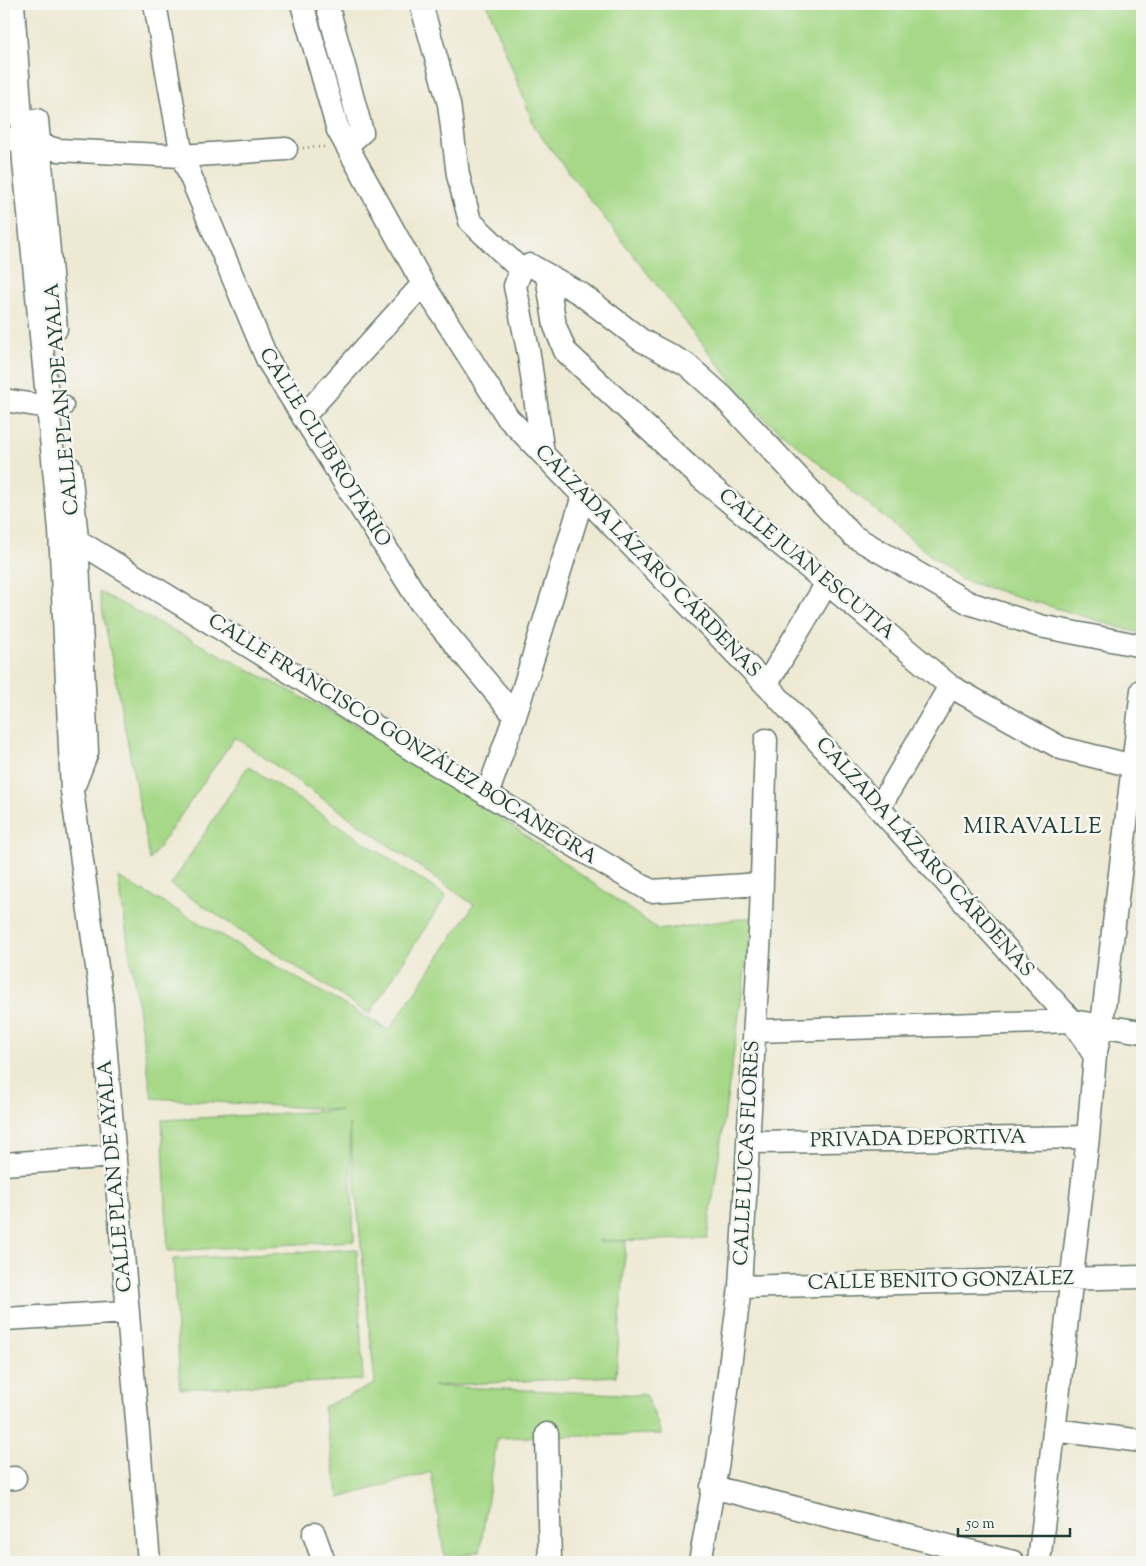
<svg xmlns="http://www.w3.org/2000/svg" width="1146" height="1566" viewBox="0 0 1146 1566" font-family="'Sorts Mill Goudy',serif">
  <style>
    .green { fill: #a6d887; stroke: #628a5e }
    .lines { fill: none; stroke-linecap: round; stroke-linejoin: round }
    .minor-casing { stroke: #67796c; stroke-width: 25 }
    .path { stroke: #67796c; stroke-width: 2.5; stroke-dasharray: 1 4; stroke-linecap: butt }
    .minor { stroke: #fff; stroke-width: 22 }
    .labels { text-anchor: middle; dominant-baseline: central; stroke-width: 5; stroke-linejoin: round; paint-order: stroke }
    .street-label { font-size: 20px; fill: #1f3d34; stroke: #f6f6f2 }
    .quarter-label { font-size: 22px; letter-spacing: 1px; fill: #1f3d34; stroke: #f6f6f2 }
  </style>
  <rect width="100%" height="100%" fill="#f6f6f2"/>
  <filter id="ink" filterUnits="userSpaceOnUse"><feTurbulence type="fractalNoise" baseFrequency=".02" numOctaves="2"/><feDisplacementMap in="SourceGraphic" scale="10" xChannelSelector="R" yChannelSelector="G"/><feConvolveMatrix kernelMatrix="1 2 1 2 8 2 1 2 1" color-interpolation-filters="sRGB"/></filter>
  <filter id="wash" filterUnits="userSpaceOnUse"><feTurbulence type="fractalNoise" baseFrequency=".0096" numOctaves="4" result="noise"/><feDisplacementMap in="SourceGraphic" scale="20" xChannelSelector="R" yChannelSelector="G"/><feGaussianBlur stdDeviation="1.12" result="paint"/><feColorMatrix in="noise" values="0 0 0 0 0 0 0 0 0 0 0 0 0 0 0 0 0 1.4 0 .05"/><feComposite in="paint" operator="in"/></filter>
  <g filter="url(#wash)">
    <rect width="100%" height="100%" fill="#eee9d3"/>
    <path class="green" d="M487 4H1142V634L959 579 753 409 536 130Z
      M99 592 408 752 659 930 753 917 707 1239 598 1241H626L616 1376 433 1386 646 1395 662 1434 497 1438 480 1551 445 1560 431 1472 339 1498 323 1407 375 1384 349 1124 354 1241 168 1251 162 1120 341 1110 152 1098 118 877 389 1030 474 905 235 737 150 860Z
      M248 766 446 896 369 1014 171 885Z
      M357 1249 363 1380 180 1389 173 1259Z"/>
  </g>
  <g filter="url(#ink)">
    <g class="lines">
      <defs>
        <path id="minor" d="M13 4 24 162 60 530 72 791 101 995 149 1562
          M155 4 182 156 268 361 420 602 515 716
          M302 4 338 130 423 284 508 418 775 694 1072 1021 1095 1056
          M327 4 362 132 347 145
          M421 4 449 104 458 175 470 221 521 270 530 265 581 294 641 340 686 364 722 396 853 536 969 603 1040 626 1142 646
          M37 120 56 329
          M4 139 23 140 58 150 182 156 286 149
          M521 270 515 286 529 355 543 454
          M547 276 555 326 565 351 701 478 950 686 1061 748 1133 766 1142 770
          M4 400 48 407 62 406
          M303 417 423 284
          M70 468 77 539 87 752 75 783
          M60 530 249 646 414 751 651 891 761 884
          M766 685 827 583
          M487 795 515 716 583 496
          M879 808 950 686
          M755 1031 1072 1021 1142 1032
          M748 1142 1088 1137
          M4 1164 115 1156
          M740 1287 1142 1277
          M4 1319 128 1312
          M1054 1430 1142 1441
          M547 1434 550 1562
          M4 1479 15 1478
          M712 1487 1013 1562
          M314 1534 324 1562
          M700 1562 718 1461 740 1287 761 914 766 740
          M1039 1562 1088 1137 1095 1056 1102 1024 1142 690"/>
      </defs>
      <use href="#minor" class="minor-casing"/>
      <path class="path" d="M303 148 325 147"/>
      <use href="#minor" class="minor"/>
    </g>
  </g>
  <g class="labels">
    <g class="street-label">
      <text transform="translate(63 399) rotate(-95)">CALLE PLAN DE AYALA</text>
      <text transform="translate(324 448) rotate(58)">CALLE CLUB ROTARIO</text>
      <text transform="translate(647 562) rotate(46)">CALZADA LÁZARO CÁRDENAS</text>
      <text transform="translate(806 565) rotate(40)">CALLE JUAN ESCUTIA</text>
      <text transform="translate(402 740) rotate(32)">CALLE FRANCISCO GONZÁLEZ BOCANEGRA</text>
      <text transform="translate(924 858) rotate(48)">CALZADA LÁZARO CÁRDENAS</text>
      <text transform="translate(918 1140) rotate(-1)">PRIVADA DEPORTIVA</text>
      <text transform="translate(748 1153) rotate(-87)">CALLE LUCAS FLORES</text>
      <text transform="translate(116 1176) rotate(-95)">CALLE PLAN DE AYALA</text>
      <text transform="translate(941 1282) rotate(-1)">CALLE BENITO GONZÁLEZ</text>
    </g>
    <g class="quarter-label">
      <text x="1033" y="828">MIRAVALLE</text>
    </g>
  </g>
  <rect width="1146" height="1566" fill="none" stroke="#f6f6f2" stroke-width="20"/>
  <path d="M958 1528v8h112v-8" fill="none" stroke="#1f3d34" stroke-width="2.5"/>
  <text x="966" y="1528" font-size="15" fill="#1f3d34" stroke="#f6f6f2" stroke-width="4" paint-order="stroke">50 m</text>
</svg>
